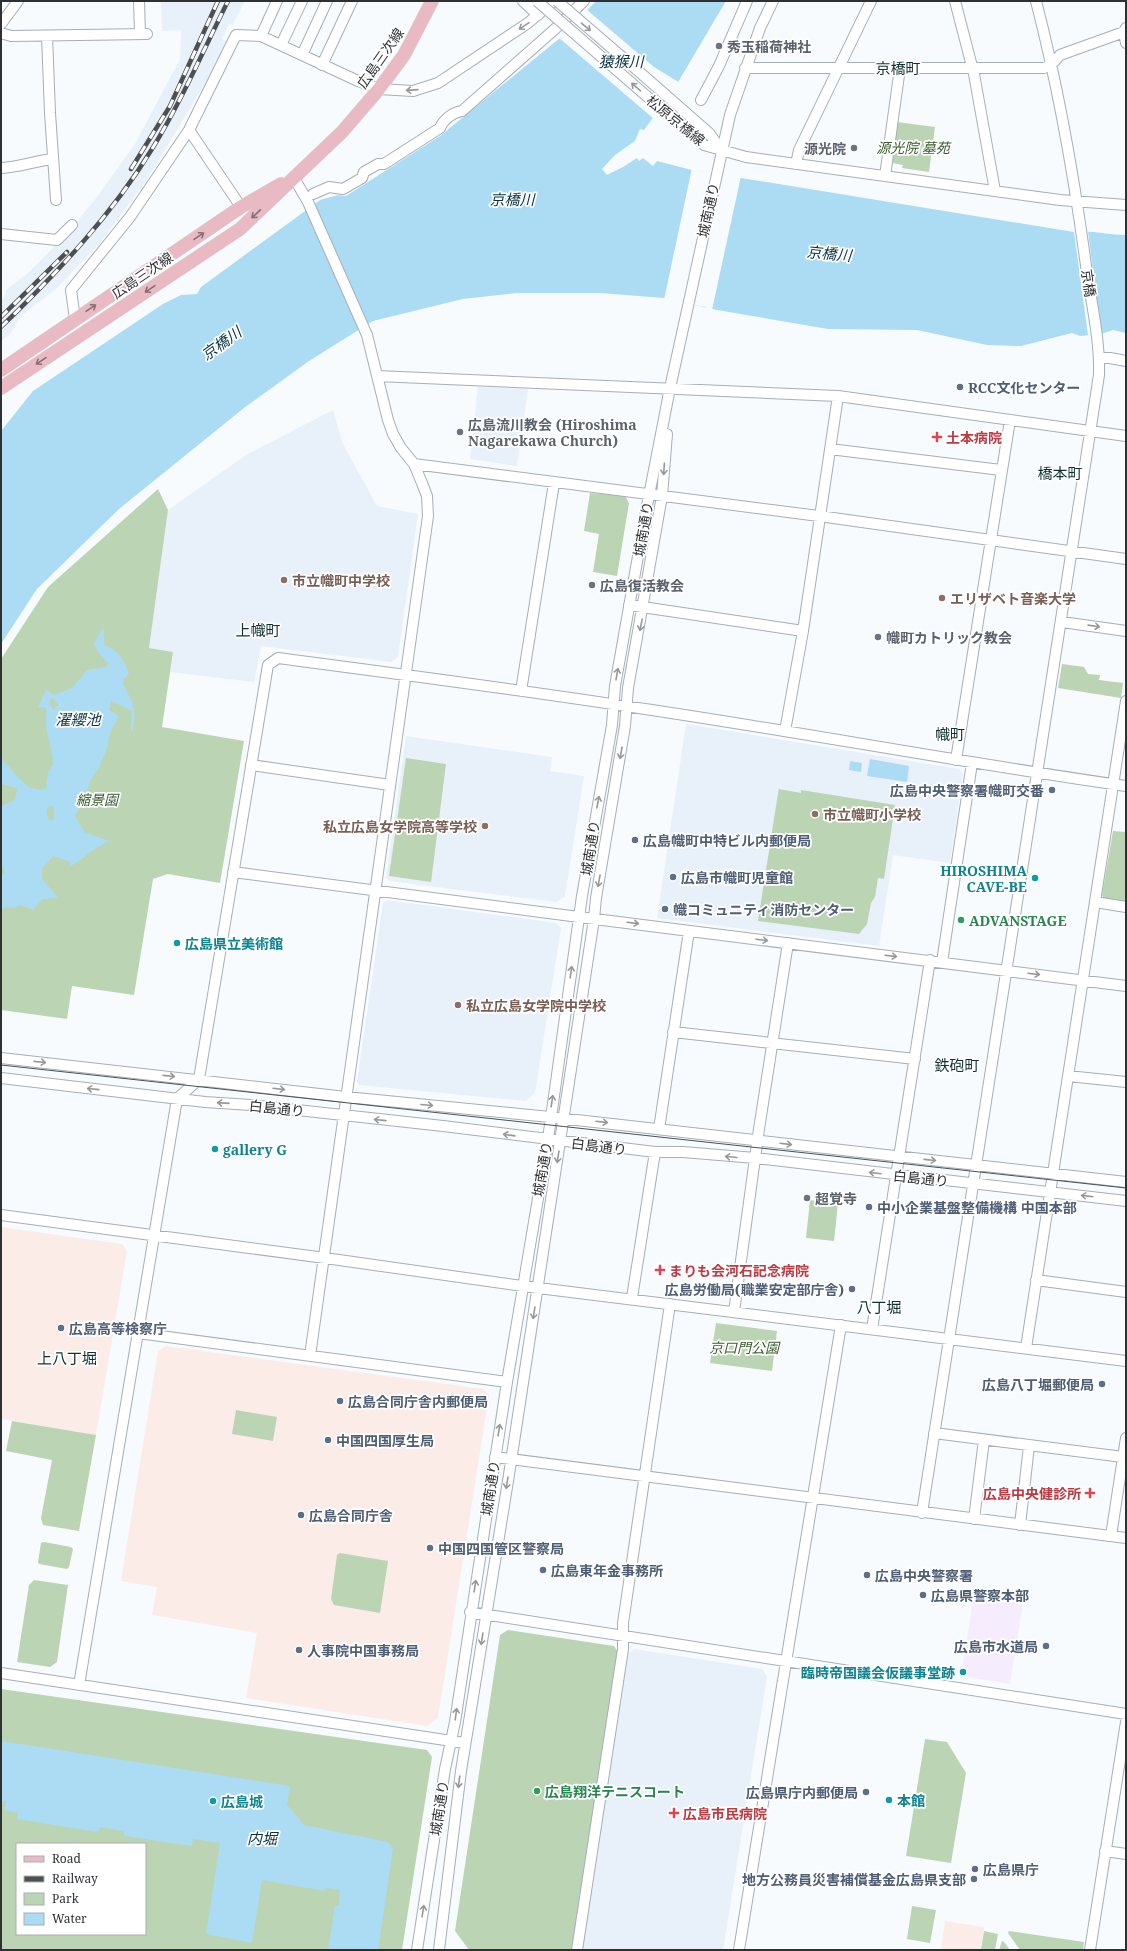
<svg xmlns="http://www.w3.org/2000/svg" width="1127" height="1951" viewBox="0 0 1127 1951" font-family="'Noto Serif','Noto Sans JP',serif">
  <style>
    .commercial { fill: #fcece8 }
    .industrial { fill: #f5ecfd }
    .built { fill: #e8f0fa }
    .green { fill: #bbd4b4; fill-rule: evenodd }
    .water { fill: #acdcf3; fill-rule: evenodd }
    .pier { fill: #f7fbfe }
    .lines { fill: none; stroke-linecap: round; stroke-linejoin: round }
    .minor-casing { stroke: #a6aeb7; stroke-width: 12 }
    .major-casing { stroke: #d5d6d6; stroke-width: 14 }
    .minor { stroke: #fff; stroke-width: 10 }
    .major { stroke: #e9bac4; stroke-width: 13 }
    .tram { stroke: #4d5053; stroke-width: 1 }
    .rail-casing { stroke: #4d5053; stroke-width: 4.5 }
    .rail { stroke: #fff; stroke-width: 3; stroke-dasharray: 9; stroke-linecap: butt }
    .minor-bridge-casing { stroke: #a6aeb7; stroke-width: 12; stroke-linecap: butt }
    .minor-bridge { stroke: #fff; stroke-width: 10 }
    .oneway { stroke: #96989a }
    .oneway2 { stroke: #826f75 }
    .worship-dot { fill: #6b7280; stroke: #fff; stroke-width: 1.5 }
    .service-dot { fill: #5c6f8a; stroke: #fff; stroke-width: 1.5 }
    .health-dot { fill: #e0444e; stroke: #fff; stroke-width: 1.5 }
    .education-dot { fill: #8d6e63; stroke: #fff; stroke-width: 1.5 }
    .culture-dot { fill: #0f9aa8; stroke: #fff; stroke-width: 1.5 }
    .leisure-dot { fill: #2e9e5b; stroke: #fff; stroke-width: 1.5 }
    .labels { text-anchor: middle; dominant-baseline: central; stroke-width: 3.5; stroke-linejoin: round; paint-order: stroke }
    .worship-label { font-size: 14px; font-weight: bold; fill: #5b616d; stroke: #fff; text-anchor: start }
    .street-label { font-size: 14px; fill: #2e3134; stroke: #fff }
    .park-label { font-size: 14px; font-style: italic; fill: #355c2a; stroke: #fff }
    .service-label { font-size: 14px; font-weight: bold; fill: #4e5e75; stroke: #fff; text-anchor: start }
    .health-label { font-size: 14px; font-weight: bold; fill: #be3a42; stroke: #fff; text-anchor: start }
    .education-label { font-size: 14px; font-weight: bold; fill: #785e54; stroke: #fff; text-anchor: start }
    .culture-label { font-size: 14px; font-weight: bold; fill: #0d838f; stroke: #fff; text-anchor: start }
    .leisure-label { font-size: 14px; font-weight: bold; fill: #27864d; stroke: #fff; text-anchor: start }
    .water-label { font-size: 15px; font-style: italic; fill: #073243; stroke: #fff }
    .neighbourhood-label { font-size: 15px; fill: #0f3230; stroke: #fff }
  </style>
  <rect width="100%" height="100%" fill="#f7fbfe"/>
  <path class="commercial" d="M1 1227 122 1244 127 1251 96 1435 1 1419Z
    M166 1346 484 1389 489 1395 438 1718 427 1726 246 1698 257 1633 152 1615 157 1587 121 1581 158 1351Z
    M945 1921 984 1927 981 1950H941Z"/>
  <path class="industrial" d="M975 1589 1024 1597 1010 1684 961 1676Z"/>
  <path class="built" d="M161 1H245L233 24H229L222 39 226 41 207 80 146 181 99 244 58 287 21 316 11 333 1 341V302L4 298 6 290 28 273 62 239 94 201 135 144 180 59 181 30 162 31Z
    M478 387 528 389 517 466 470 459Z
    M333 410 343 444 377 506 418 514 398 657 391 662 261 646 254 682 171 672 173 652 149 648 168 510 246 455Z
    M686 724 959 769 963 774 950 863 893 855 879 946 657 918Z
    M406 736 552 757 550 771 584 776 565 896 557 902 389 881 386 877Z
    M387 900 556 923 561 928 535 1093 526 1101 359 1085 357 1081 383 903Z
    M634 1649 762 1669 767 1676 723 1950H582L627 1655Z"/>
  <path class="green" d="M897 122 935 127 929 172 902 168 903 165 892 163Z
    M158 489 168 510 149 648 173 652 162 727 244 741 220 883 168 874 153 879 134 995 72 986 67 1019 1 1010V659L48 587Z
    M590 493 625 496 629 503 617 576 593 572 599 534 584 531Z
    M1062 664 1084 667 1088 674 1100 675 1099 680 1123 683 1121 698 1058 688Z
    M406 758 446 764 431 882 389 876Z
    M779 787V789L801 793V790L895 805 884 879 878 878 875 897 871 903 867 924 859 934 758 921Z
    M1113 831 1126 832V902L1104 899 1102 895Z
    M810 1200 838 1203 834 1241 806 1238Z
    M716 1323 777 1331 772 1371 710 1363Z
    M236 1410 277 1417 273 1441 232 1434Z
    M12 1421 96 1435 79 1531 43 1525 41 1518 52 1460 6 1451Z
    M44 1542 71 1547 73 1549 69 1567 67 1569 39 1564 38 1562 41 1543Z
    M340 1553 388 1561 380 1613 334 1605 331 1599 337 1555Z
    M34 1580 68 1585 57 1662 50 1667 17 1662 29 1585Z
    M508 1630 614 1646 618 1652 573 1950H469L455 1931 500 1635Z
    M1 1689 427 1750 432 1757 402 1950H1ZM17 1844H145V1934H17Z
    M925 1739 947 1742 966 1773 951 1863 906 1856Z
    M912 1906 936 1910 930 1943 907 1939Z
    M984 1931 998 1934 995 1950H981Z
    M1009 1931 1084 1942 1083 1950H1020L1008 1933Z
    M1002 1941 1004 1942 1010 1950H999Z"/>
  <path class="water" d="M596 1H726L674 89 644 130 640 129 635 141 615 155 602 169 607 175 623 167 637 158 639 161 643 158 653 166 657 161 692 170 1074 232C1091 230 1108 235 1126 235V333L1113 330 1101 334 1080 336 1072 333 1021 346 987 345 917 330 828 329 717 310 664 298 600 293H516L463 299 373 321 309 361 244 408 119 509 37 589 1 644V431L33 391 163 304 181 295 197 294 201 287 320 200 338 195 346 196 440 136 560 38Z
    M102 629 104 630V645C119 650 123 660 129 673L122 682C132 702 137 707 133 730H131L132 711 111 701 109 710 119 716 111 730 106 751 98 769 90 781 83 804 75 815 84 832 109 841 88 853 82 859 71 866 68 861 53 856 42 869V879L58 898 42 899 33 910 20 905 14 908 5 907 1 911V876L5 873 1 863V806L15 800 17 788 1 784V765L3 760C15 773 27 794 46 789L48 772 53 765C53 751 47 737 46 723 45 717 48 713 45 707L38 708 46 690 54 695 72 688 87 670 107 667 108 663 97 651 94 643ZM51 698 54 699 58 705 53 710 49 702ZM49 806 54 807V820H49C46 814 46 811 49 806Z
    M870 759 909 766 907 782 867 776Z
    M850 761 862 763 861 772 849 770Z
    M1 1741 290 1786 287 1805 304 1825 388 1842 393 1849 378 1950H328L335 1906H339L340 1890 325 1888V1891L262 1880 252 1943 206 1934 220 1843 193 1839 192 1846 124 1836V1831L100 1827 99 1832 17 1819 18 1813 4 1810 6 1801H1Z"/>
  <path class="pier" d="M586 9 654 67 680 83 654 119 558 37Z
    M692 168 699 171 741 176 712 310 706 309V307L664 300Z
    M1088 231 1101 334 1088 335 1074 232Z"/>
  <g class="lines">
    <defs>
      <path id="minor" d="M139 1 140 34
        M523 1 538 15
        M955 1 974 74 995 191
        M1 24 18 1
        M1126 28 1124 32 1126 43
        M1 33 11 36 147 34
        M47 36 50 113 56 200
        M261 36 277 1
        M281 45 302 1
        M302 55 327 1
        M322 65 352 1
        M745 68H1044L1052 64 1060 55 1124 32
        M636 69 709 133 722 151
        M701 100 719 66 747 1
        M665 112 704 145 746 157 1060 200 1126 205
        M189 130 241 207
        M796 164 799 150 871 1
        M1 168C19 167 35 161 53 159
        M885 176 900 68
        M294 178 308 202 367 335 388 420 393 434 401 448 414 464 422 483 427 496 428 516 310 1356
        M313 194 329 187 343 189 362 178 364 172 378 164H384L440 128C443 120 453 112 462 111L555 29 584 1
        M1 234 57 240 72 225
        M75 319 71 290 130 217 189 130 236 35 261 36 358 81 379 89 413 91 438 83 528 23 554 1
        M1099 358H1110L1126 361
        M377 376 838 396 1126 436
        M830 449 1001 470
        M414 464 819 516 1126 559
        M629 605 803 631
        M1062 622 1126 631
        M521 691 554 483
        M785 731 803 631 838 396
        M956 760 1010 420
        M251 765 390 785
        M233 872 579 917 1126 986
        M1095 902 1126 907
        M942 962 972 763
        M673 1032 915 1059
        M1 1058 346 1097 550 1117 1126 1182
        M1068 1076 1126 1082
        M1 1078 205 1102 251 1105 443 1126 655 1152H683L755 1158 1126 1201
        M659 1129 689 931
        M1 1215 325 1258 522 1286 1126 1361
        M1036 1280 1126 1292
        M632 1298 655 1152
        M734 1312 759 1129 788 943
        M872 1329 930 960
        M138 1333 507 1382
        M1026 1348 1126 701
        M934 1433 1123 1457
        M495 1457 1126 1538
        M922 1513 1099 375C1100 341 1092 306 1087 273 1075 182 1059 90 1036 1
        M974 1519 984 1440
        M1020 1525 1029 1446
        M1111 1536 1126 1438
        M470 1612 1126 1714
        M1 1673 465 1743
        M79 1685 177 1099 199 1079 268 665 278 658C400 674 523 690 645 709 806 733 965 763 1126 786
        M1105 1851 1126 1854
        M417 1950 445 1769 455 1722 507 1382 548 1139 582 896 612 725 615 686 646 511 670 388 730 115 760 28 773 1
        M439 1950 461 1771 508 1481 594 919 596 898 625 726 628 688 662 496 667 434
        M577 1950 623 1649V1623L670 1304
        M739 1950 841 1325
        M1090 1950 1126 1722"/>
      <path id="major" d="M1 370 241 207 281 184
        M1 388 240 229 342 132 379 89 404 55 432 1"/>
    </defs>
    <use href="#minor" class="minor-casing"/>
    <use href="#major" class="major-casing"/>
    <use href="#minor" class="minor"/>
    <use href="#major" class="major"/>
    <path class="tram" d="M1 1065 1126 1188"/>
    <defs>
      <path id="rail" d="M131 169 170 106 218 1
        M1 317 67 252
        M1 327C57 273 111 216 152 149 181 102 203 51 228 1"/>
    </defs>
    <use href="#rail" class="rail-casing"/>
    <use href="#rail" class="rail"/>
    <defs>
      <path id="minor-bridge" d="M537 1 665 112
        M557 1 636 69"/>
    </defs>
    <use href="#minor-bridge" class="minor-bridge-casing"/>
    <use href="#minor-bridge" class="minor-bridge"/>
  </g>
  <defs><path id="oneway-shaft" d="M-6 0H5M1.5-3L5.5 0L1.5 3" fill="none" stroke-width="1.6" stroke-linecap="round" stroke-linejoin="round"/></defs>
  <g class="oneway">
    <use href="#oneway-shaft" transform="translate(524 26) rotate(146)"/>
    <use href="#oneway-shaft" transform="translate(586 27) rotate(40)"/>
    <use href="#oneway-shaft" transform="translate(636 87) rotate(-139)"/>
    <use href="#oneway-shaft" transform="translate(412 90) rotate(176)"/>
    <use href="#oneway-shaft" transform="translate(664 469) rotate(94)"/>
    <use href="#oneway-shaft" transform="translate(641 625) rotate(101)"/>
    <use href="#oneway-shaft" transform="translate(1094 626) rotate(8)"/>
    <use href="#oneway-shaft" transform="translate(617 674) rotate(-80)"/>
    <use href="#oneway-shaft" transform="translate(621 753) rotate(100)"/>
    <use href="#oneway-shaft" transform="translate(598 802) rotate(-79)"/>
    <use href="#oneway-shaft" transform="translate(599 881) rotate(100)"/>
    <use href="#oneway-shaft" transform="translate(633 923) rotate(7)"/>
    <use href="#oneway-shaft" transform="translate(762 940) rotate(7)"/>
    <use href="#oneway-shaft" transform="translate(891 956) rotate(7)"/>
    <use href="#oneway-shaft" transform="translate(571 972) rotate(-82)"/>
    <use href="#oneway-shaft" transform="translate(1034 974) rotate(7)"/>
    <use href="#oneway-shaft" transform="translate(40 1062) rotate(6)"/>
    <use href="#oneway-shaft" transform="translate(169 1076) rotate(6)"/>
    <use href="#oneway-shaft" transform="translate(93 1089) rotate(-174)"/>
    <use href="#oneway-shaft" transform="translate(279 1089) rotate(7)"/>
    <use href="#oneway-shaft" transform="translate(552 1101) rotate(-82)"/>
    <use href="#oneway-shaft" transform="translate(223 1103) rotate(-176)"/>
    <use href="#oneway-shaft" transform="translate(427 1105) rotate(5)"/>
    <use href="#oneway-shaft" transform="translate(380 1120) rotate(-174)"/>
    <use href="#oneway-shaft" transform="translate(602 1122) rotate(7)"/>
    <use href="#oneway-shaft" transform="translate(509 1135) rotate(-172)"/>
    <use href="#oneway-shaft" transform="translate(786 1144) rotate(7)"/>
    <use href="#oneway-shaft" transform="translate(558 1157) rotate(99)"/>
    <use href="#oneway-shaft" transform="translate(731 1157) rotate(-175)"/>
    <use href="#oneway-shaft" transform="translate(930 1160) rotate(6)"/>
    <use href="#oneway-shaft" transform="translate(875 1173) rotate(-173)"/>
    <use href="#oneway-shaft" transform="translate(1087 1196) rotate(-173)"/>
    <use href="#oneway-shaft" transform="translate(534 1313) rotate(99)"/>
    <use href="#oneway-shaft" transform="translate(499 1430) rotate(-81)"/>
    <use href="#oneway-shaft" transform="translate(507 1483) rotate(99)"/>
    <use href="#oneway-shaft" transform="translate(475 1586) rotate(-81)"/>
    <use href="#oneway-shaft" transform="translate(482 1639) rotate(99)"/>
    <use href="#oneway-shaft" transform="translate(456 1714) rotate(-82)"/>
    <use href="#oneway-shaft" transform="translate(459 1782) rotate(97)"/>
    <use href="#oneway-shaft" transform="translate(423 1911) rotate(-81)"/>
  </g>
  <g class="oneway2">
    <use href="#oneway-shaft" transform="translate(256 214) rotate(137)"/>
    <use href="#oneway-shaft" transform="translate(199 236) rotate(-34)"/>
    <use href="#oneway-shaft" transform="translate(150 289) rotate(146)"/>
    <use href="#oneway-shaft" transform="translate(91 308) rotate(-34)"/>
    <use href="#oneway-shaft" transform="translate(41 361) rotate(146)"/>
  </g>
  <g class="worship-dot">
    <circle cx="719" cy="46" r="4"/>
    <circle cx="854" cy="148" r="4"/>
    <circle cx="460" cy="432" r="4"/>
    <circle cx="592" cy="585" r="4"/>
    <circle cx="878" cy="637" r="4"/>
    <circle cx="807" cy="1198" r="4"/>
  </g>
  <g class="service-dot">
    <circle cx="960" cy="387" r="4"/>
    <circle cx="1052" cy="790" r="4"/>
    <circle cx="635" cy="840" r="4"/>
    <circle cx="673" cy="877" r="4"/>
    <circle cx="665" cy="909" r="4"/>
    <circle cx="869" cy="1207" r="4"/>
    <circle cx="852" cy="1289" r="4"/>
    <circle cx="61" cy="1328" r="4"/>
    <circle cx="1102" cy="1384" r="4"/>
    <circle cx="340" cy="1401" r="4"/>
    <circle cx="328" cy="1440" r="4"/>
    <circle cx="301" cy="1515" r="4"/>
    <circle cx="430" cy="1548" r="4"/>
    <circle cx="543" cy="1570" r="4"/>
    <circle cx="867" cy="1575" r="4"/>
    <circle cx="923" cy="1595" r="4"/>
    <circle cx="1046" cy="1646" r="4"/>
    <circle cx="299" cy="1650" r="4"/>
    <circle cx="866" cy="1792" r="4"/>
    <circle cx="975" cy="1869" r="4"/>
    <circle cx="974" cy="1879" r="4"/>
  </g>
  <g class="health-dot">
    <path d="M935 431h4v4h4v4h-4v4h-4v-4h-4v-4h4z"/>
    <path d="M658 1264h4v4h4v4h-4v4h-4v-4h-4v-4h4z"/>
    <path d="M1088 1487h4v4h4v4h-4v4h-4v-4h-4v-4h4z"/>
    <path d="M672 1807h4v4h4v4h-4v4h-4v-4h-4v-4h4z"/>
  </g>
  <g class="education-dot">
    <circle cx="284" cy="580" r="4"/>
    <circle cx="942" cy="598" r="4"/>
    <circle cx="815" cy="814" r="4"/>
    <circle cx="485" cy="826" r="4"/>
    <circle cx="458" cy="1005" r="4"/>
  </g>
  <g class="culture-dot">
    <circle cx="1035" cy="878" r="4"/>
    <circle cx="177" cy="943" r="4"/>
    <circle cx="215" cy="1149" r="4"/>
    <circle cx="963" cy="1672" r="4"/>
    <circle cx="889" cy="1800" r="4"/>
    <circle cx="213" cy="1801" r="4"/>
  </g>
  <g class="leisure-dot">
    <circle cx="961" cy="920" r="4"/>
    <circle cx="537" cy="1791" r="4"/>
  </g>
  <g class="labels">
    <g class="worship-label">
      <text x="727" y="46">秀玉稲荷神社</text>
      <text x="846" y="148" text-anchor="end">源光院</text>
      <text x="468" y="424">広島流川教会 (Hiroshima<tspan x="468" dy="16">Nagarekawa Church)</tspan></text>
      <text x="600" y="585">広島復活教会</text>
      <text x="886" y="637">幟町カトリック教会</text>
      <text x="815" y="1198">超覚寺</text>
    </g>
    <g class="street-label">
      <text transform="translate(380 58) rotate(-55)">広島三次線</text>
      <text transform="translate(676 120) rotate(39)">松原京橋線</text>
      <text transform="translate(708 210) rotate(-78)">城南通り</text>
      <text transform="translate(142 275) rotate(-34)">広島三次線</text>
      <text transform="translate(1089 283) rotate(82)">京橋</text>
      <text transform="translate(643 529) rotate(-80)">城南通り</text>
      <text transform="translate(590 848) rotate(-81)">城南通り</text>
      <text transform="translate(277 1108) rotate(6)">白島通り</text>
      <text transform="translate(599 1146) rotate(7)">白島通り</text>
      <text transform="translate(542 1169) rotate(-80)">城南通り</text>
      <text transform="translate(921 1178) rotate(6)">白島通り</text>
      <text transform="translate(490 1488) rotate(-81)">城南通り</text>
      <text transform="translate(439 1808) rotate(-81)">城南通り</text>
    </g>
    <g class="park-label">
      <text x="913" y="147">源光院 墓苑</text>
      <text x="97" y="799">縮景園</text>
      <text x="744" y="1347">京口門公園</text>
    </g>
    <g class="service-label">
      <text x="968" y="387">RCC文化センター</text>
      <text x="1044" y="790" text-anchor="end">広島中央警察署幟町交番</text>
      <text x="643" y="840">広島幟町中特ビル内郵便局</text>
      <text x="681" y="877">広島市幟町児童館</text>
      <text x="673" y="909">幟コミュニティ消防センター</text>
      <text x="877" y="1207">中小企業基盤整備機構 中国本部</text>
      <text x="844" y="1289" text-anchor="end">広島労働局(職業安定部庁舎)</text>
      <text x="69" y="1328">広島高等検察庁</text>
      <text x="1094" y="1384" text-anchor="end">広島八丁堀郵便局</text>
      <text x="348" y="1401">広島合同庁舎内郵便局</text>
      <text x="336" y="1440">中国四国厚生局</text>
      <text x="309" y="1515">広島合同庁舎</text>
      <text x="438" y="1548">中国四国管区警察局</text>
      <text x="551" y="1570">広島東年金事務所</text>
      <text x="875" y="1575">広島中央警察署</text>
      <text x="931" y="1595">広島県警察本部</text>
      <text x="1038" y="1646" text-anchor="end">広島市水道局</text>
      <text x="307" y="1650">人事院中国事務局</text>
      <text x="858" y="1792" text-anchor="end">広島県庁内郵便局</text>
      <text x="983" y="1869">広島県庁</text>
      <text x="966" y="1879" text-anchor="end">地方公務員災害補償基金広島県支部</text>
    </g>
    <g class="health-label">
      <text x="946" y="437">土本病院</text>
      <text x="669" y="1270">まりも会河石記念病院</text>
      <text x="1081" y="1493" text-anchor="end">広島中央健診所</text>
      <text x="683" y="1813">広島市民病院</text>
    </g>
    <g class="education-label">
      <text x="292" y="580">市立幟町中学校</text>
      <text x="950" y="598">エリザベト音楽大学</text>
      <text x="823" y="814">市立幟町小学校</text>
      <text x="477" y="826" text-anchor="end">私立広島女学院高等学校</text>
      <text x="466" y="1005">私立広島女学院中学校</text>
    </g>
    <g class="culture-label">
      <text x="1027" y="870" text-anchor="end">HIROSHIMA<tspan x="1027" dy="16">CAVE-BE</tspan></text>
      <text x="185" y="943">広島県立美術館</text>
      <text x="223" y="1149">gallery G</text>
      <text x="955" y="1672" text-anchor="end">臨時帝国議会仮議事堂跡</text>
      <text x="897" y="1800">本館</text>
      <text x="221" y="1801">広島城</text>
    </g>
    <g class="leisure-label">
      <text x="969" y="920">ADVANSTAGE</text>
      <text x="545" y="1791">広島翔洋テニスコート</text>
    </g>
    <g class="water-label">
      <text x="621" y="61">猿猴川</text>
      <text x="512" y="199">京橋川</text>
      <text transform="translate(829 253) rotate(5)">京橋川</text>
      <text transform="translate(221 343) rotate(-36)">京橋川</text>
      <text x="78" y="719">濯纓池</text>
      <text x="262" y="1838">内堀</text>
    </g>
    <g class="neighbourhood-label">
      <text x="898" y="68">京橋町</text>
      <text x="1060" y="473">橋本町</text>
      <text x="258" y="630">上幟町</text>
      <text x="950" y="734">幟町</text>
      <text x="957" y="1065">鉄砲町</text>
      <text x="879" y="1307">八丁堀</text>
      <text x="67" y="1358">上八丁堀</text>
    </g>
  </g>
  <rect width="1127" height="1951" fill="none" stroke="#2e3134" stroke-width="4"/>
  <rect x="16" y="1843" width="130" height="92" fill="#ffffff" stroke="#abadae"/>
  <rect x="24" y="1856" width="20" height="6" fill="#e9bac4" stroke="#abadae"/>
  <text x="52" y="1863" font-size="12" fill="#2e3134">Road</text>
  <rect x="24" y="1876" width="20" height="6" fill="#4d5053" stroke="#abadae"/>
  <text x="52" y="1883" font-size="12" fill="#2e3134">Railway</text>
  <rect x="24" y="1893" width="20" height="12" fill="#bbd4b4" stroke="#abadae"/>
  <text x="52" y="1903" font-size="12" fill="#2e3134">Park</text>
  <rect x="24" y="1913" width="20" height="12" fill="#acdcf3" stroke="#abadae"/>
  <text x="52" y="1923" font-size="12" fill="#2e3134">Water</text>
</svg>
